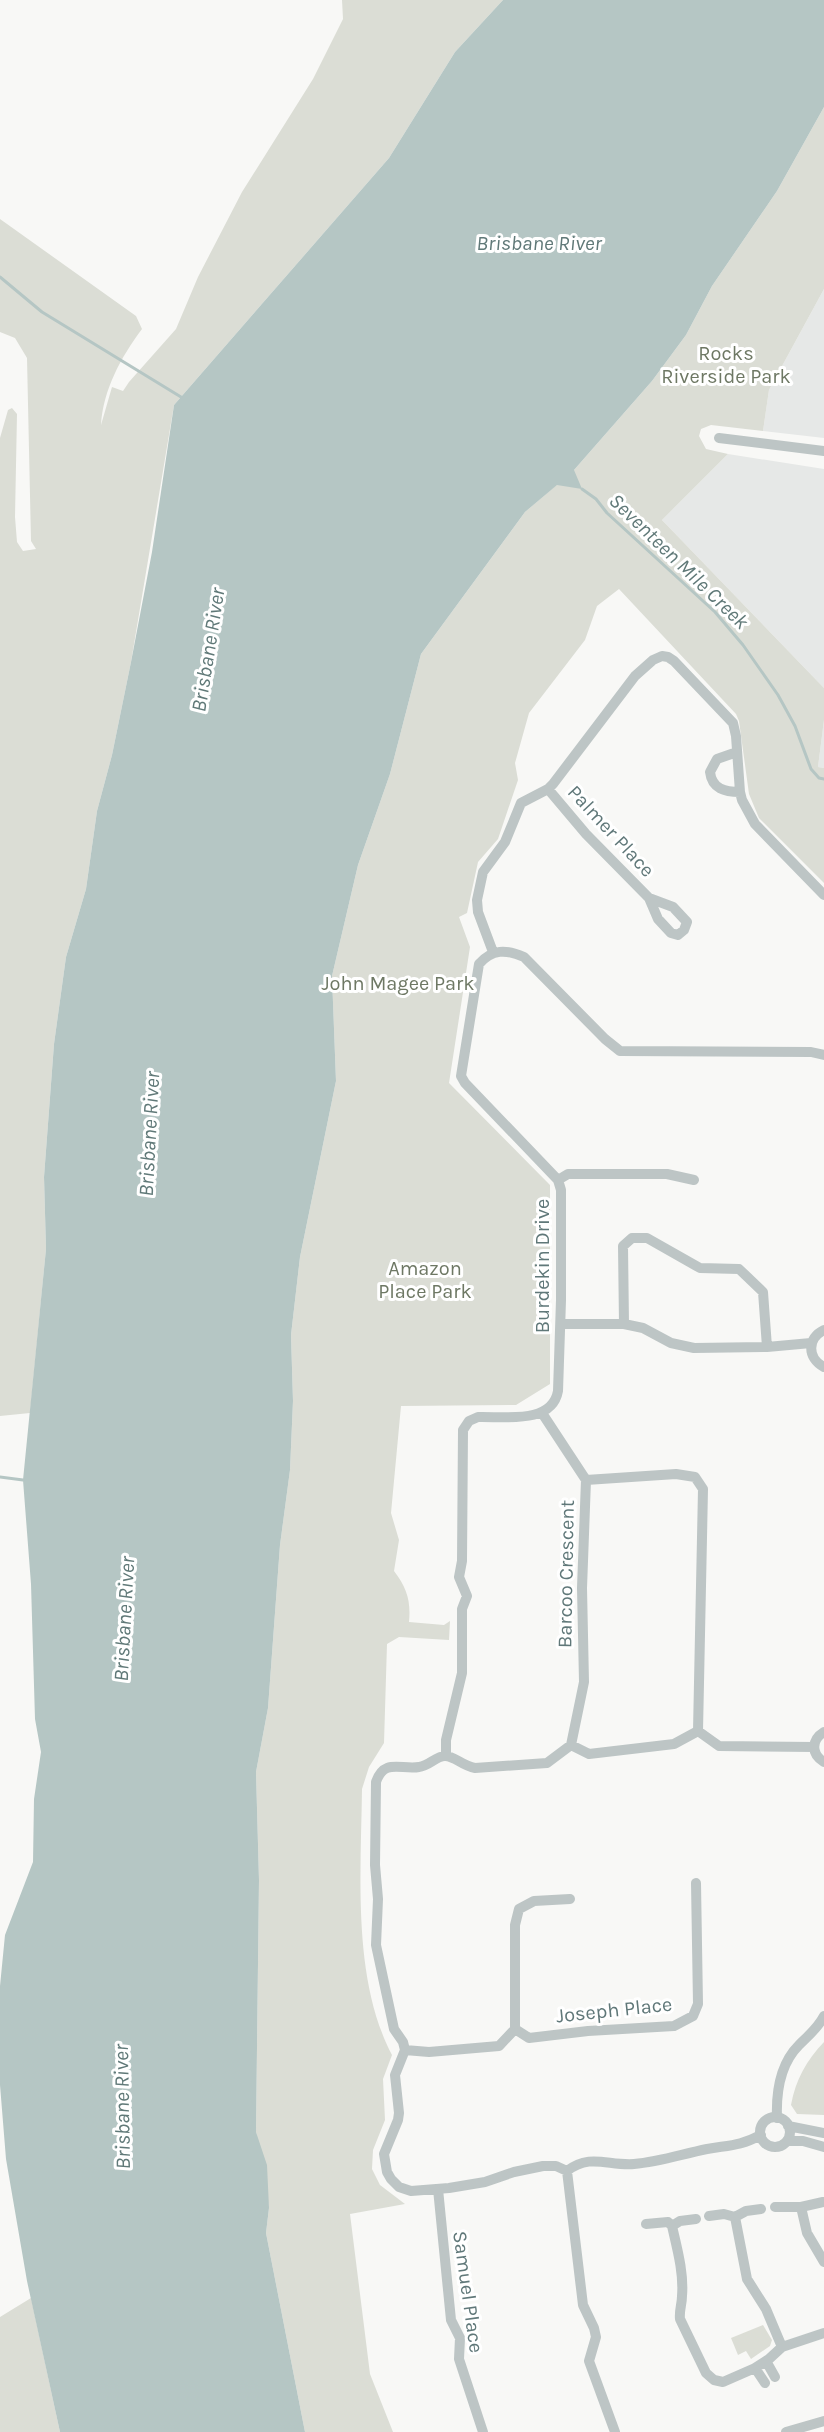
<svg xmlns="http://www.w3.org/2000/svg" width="824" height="2432" viewBox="0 0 824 2432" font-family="Karla,sans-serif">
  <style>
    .built { fill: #e6e8e7 }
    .green { fill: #dbddd5 }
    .water { fill: #b5c6c4 }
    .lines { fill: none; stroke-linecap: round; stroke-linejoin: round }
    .stream { stroke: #b5c6c4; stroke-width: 3 }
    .minor { stroke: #bdc5c5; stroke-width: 10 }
    .labels { text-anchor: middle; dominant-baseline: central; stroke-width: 6; stroke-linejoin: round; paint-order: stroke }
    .park-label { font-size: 20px; fill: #6e7864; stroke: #fff }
    .street-label { font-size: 20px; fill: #607879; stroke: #fff }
    .water-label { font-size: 21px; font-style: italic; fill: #607978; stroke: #fff }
  </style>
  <rect width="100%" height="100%" fill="#f8f8f6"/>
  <path class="built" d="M824 289V438L763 431 769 390Z
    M728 454 824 469V688L662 520Z
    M824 720V768L818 767Z"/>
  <path class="green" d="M342 0H503L455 52 389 158 174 405 131 662 112 755 97 811 86 889 66 957 54 1044 44 1177 46 1249 30 1413 0 1416V438L8 410 12 408 17 414 15 517 17 542 23 551 36 549 31 541 27 358 15 338 0 332V219L136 316 142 329C121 357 103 390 101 425L112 387 123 391 129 382 176 329 198 277 242 192 313 79 343 19Z
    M824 107V289L769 390 763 431 711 425 701 429 699 436 706 449 728 454 662 520 824 688V720L818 767 824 768V883L759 818 749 794 739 721 736 714 619 589 597 606 585 640 529 713 515 763 518 780 498 839 478 862 467 913 459 917 470 947 449 1083 550 1185V1384L516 1405 401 1406 391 1513 399 1540 394 1571C407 1588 411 1601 409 1622L444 1625 450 1621 449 1640 399 1637 387 1644 384 1743 369 1767 362 1789C361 1873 352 1979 392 2055L383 2079 385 2120 373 2150 372 2169 380 2185 405 2204 350 2214 370 2374 393 2432H305L266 2233 269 2208 256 2132 259 1880 256 1772 268 1708 280 1545 290 1470 293 1401 291 1335 300 1257 336 1081 332 976 358 865 390 774 421 654 525 512 574 470 652 381 686 335 712 286 777 191Z
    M824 2042V2115L797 2114 791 2105C796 2079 806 2061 824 2042Z
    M31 2298 60 2432H0V2317Z
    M763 2325 772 2340 770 2346 751 2359 746 2351 738 2355 731 2338Z"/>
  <path class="water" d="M503 0H824V107L777 191 712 286 686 335 652 381 574 470 582 489 557 485 525 512 421 654 390 774 358 865 332 976 336 1081 300 1257 291 1335 293 1401 290 1470 280 1545 268 1708 256 1772 259 1880 256 2132 267 2165 269 2208 266 2233 305 2432H60L27 2281 6 2159 0 2085V1986L5 1935 33 1862 34 1799 41 1752 35 1719 31 1584 23 1480 46 1249 44 1177 54 1044 66 957 86 889 97 811 112 755 131 662 152 552 174 405 389 158 455 52Z"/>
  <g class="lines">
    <path class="stream" d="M0 277 42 312 181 397
      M582 489 596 499 607 513 715 612 743 645 778 695 795 726 811 769 819 778 824 779
      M0 1477 23 1480"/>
    <path class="minor" d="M719 438 824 451
      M737 752 717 759 710 772C712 789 725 792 740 792
      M548 789 586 834 649 898 658 919 671 933 678 935 684 930 687 922 673 907 649 898
      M493 952 478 912 477 900 483 872 505 842 521 803 548 789 553 784 635 676 653 660 662 656 668 657 674 661 733 723 736 736 740 792 742 800 755 824 824 895
      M558 1180 568 1174H667L694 1180
      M561 1324H624L643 1328 671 1343 694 1348 767 1347 811 1343
      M624 1324 623 1246 632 1238H647L700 1268 739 1269 763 1292 767 1347
      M824 1330C807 1338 807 1358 824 1367
      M542 1413 586 1480
      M824 1732C811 1740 811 1754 824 1762
      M571 1745 584 1682 582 1588 586 1480 676 1474 695 1477 703 1489 698 1731
      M446 1756V1740L462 1673V1609L467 1596 459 1577 462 1561 463 1430 469 1421 478 1417C503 1416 552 1425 558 1391L561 1300V1190L558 1180 465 1083 461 1076 479 964C492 949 506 949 524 957L605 1039 620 1051 811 1052 824 1055
      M515 2029 529 2038 588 2031 674 2026 693 2016 698 2004 696 1883
      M405 2050 429 2052 499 2046 515 2029V1925L519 1909 534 1901 570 1899
      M760 2132a15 15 0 1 1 30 0a15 15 0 1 1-30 0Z
      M777 2118C776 2092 780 2064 799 2045 808 2036 818 2028 824 2016
      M788 2126 824 2133
      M761 2135C740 2146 730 2145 707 2149 682 2154 660 2162 634 2164 608 2166 590 2153 567 2171L556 2166H543L514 2172 485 2182 449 2188 411 2191 399 2187 391 2179 387 2172 384 2154 398 2120 399 2113 395 2075 405 2050 403 2042 394 2029 376 1945 378 1899 375 1865 376 1782C384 1758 401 1770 419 1767 429 1766 436 1756 445 1756 455 1756 462 1766 475 1768L547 1763 571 1745 589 1754 674 1744 698 1731 719 1746 814 1747
      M787 2141H803L824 2147
      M567 2171 583 2305 594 2328 596 2337 589 2361 615 2432
      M438 2189 451 2320 460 2338 459 2359 483 2432
      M775 2207H801L823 2202
      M801 2207 807 2233 824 2262
      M709 2216 724 2214 735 2217 746 2211 761 2209
      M735 2217 747 2279 766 2309 782 2347
      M646 2224 668 2222 672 2226 680 2221 696 2219
      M672 2226C677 2248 684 2273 682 2296 682 2304 679 2311 680 2319L706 2373 714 2380 723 2382 755 2368 769 2359 782 2347 824 2333
      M766 2361 775 2377
      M755 2368 765 2383
      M786 2432 824 2421"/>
  </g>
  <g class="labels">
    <g class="park-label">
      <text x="726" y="353">Rocks<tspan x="726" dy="23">Riverside Park</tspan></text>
      <text x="398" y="983">John Magee Park</text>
      <text x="425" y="1268">Amazon<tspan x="425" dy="23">Place Park</tspan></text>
    </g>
    <g class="street-label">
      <text transform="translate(611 831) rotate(47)">Palmer Place</text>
      <text transform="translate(542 1266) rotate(-90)">Burdekin Drive</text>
      <text transform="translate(566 1574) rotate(-89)">Barcoo Crescent</text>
      <text transform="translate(614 2010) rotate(-6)">Joseph Place</text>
      <text transform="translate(468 2292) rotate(82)">Samuel Place</text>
    </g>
    <g class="water-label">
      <text x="539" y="243">Brisbane River</text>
      <text transform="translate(679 561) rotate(44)">Seventeen Mile Creek</text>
      <text transform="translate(208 650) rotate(-81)">Brisbane River</text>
      <text transform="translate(149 1134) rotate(-87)">Brisbane River</text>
      <text transform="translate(124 1619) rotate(-87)">Brisbane River</text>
      <text transform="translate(122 2107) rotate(-91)">Brisbane River</text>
    </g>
  </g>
</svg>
